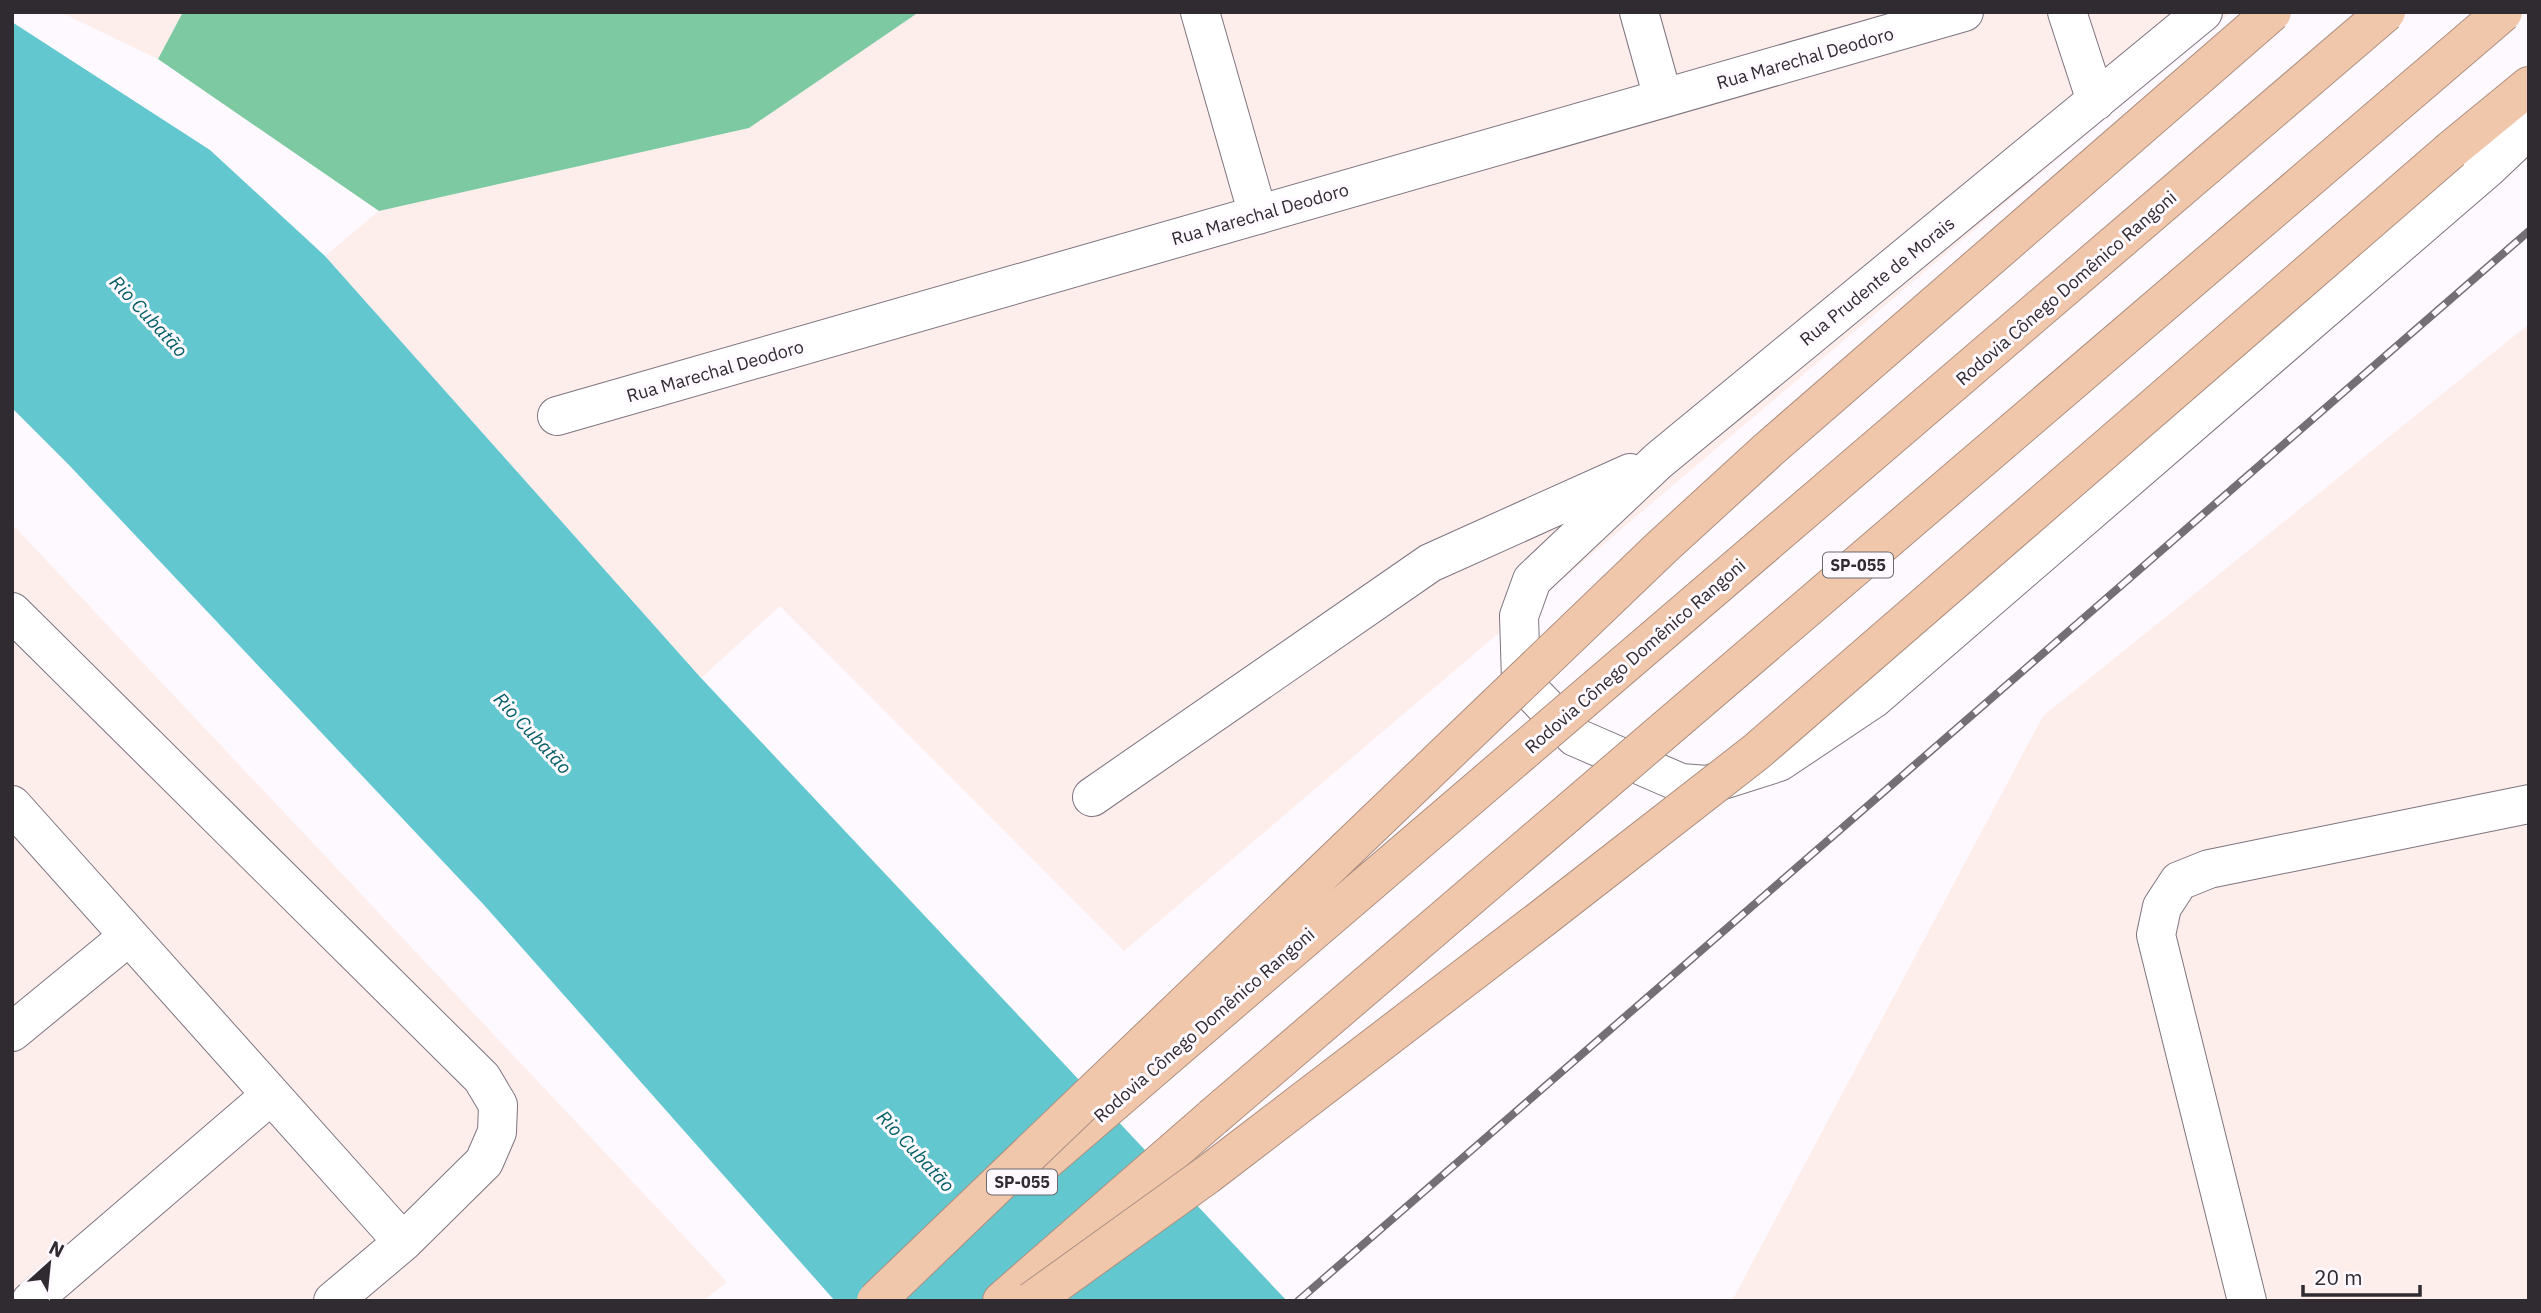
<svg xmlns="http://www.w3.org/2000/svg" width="2541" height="1313" viewBox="0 0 2541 1313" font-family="'IBM Plex Sans',sans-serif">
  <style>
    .industrial { fill: #fdedeb }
    .forest { fill: #7dc9a2 }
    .water { fill: #62c7cf }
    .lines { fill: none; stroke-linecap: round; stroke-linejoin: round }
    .minor-casing { stroke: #7e747f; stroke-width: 40 }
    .highway-casing { stroke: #ad9081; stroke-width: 40 }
    .minor { stroke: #fff; stroke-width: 38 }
    .highway { stroke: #f1c7ac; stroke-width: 38 }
    .rail-casing { stroke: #736f74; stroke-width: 8 }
    .rail { stroke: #fef9fe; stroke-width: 5; stroke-dasharray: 16; stroke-linecap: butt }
    .highway-bridge-casing { stroke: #ad9081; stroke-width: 40; stroke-linecap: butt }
    .highway-bridge { stroke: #f1c7ac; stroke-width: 38 }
    .labels { text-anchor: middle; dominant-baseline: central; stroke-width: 6; stroke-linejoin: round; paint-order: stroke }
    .shield { fill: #fef9fe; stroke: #6d696e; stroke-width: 2 }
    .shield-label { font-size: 16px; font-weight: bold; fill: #2f2b30 }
    .street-label { font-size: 18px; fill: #2f2b30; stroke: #fef9fe }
    .water-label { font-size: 19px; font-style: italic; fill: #025f65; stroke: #fef9fe }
  </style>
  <rect width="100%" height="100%" fill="#fef9fe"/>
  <path class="industrial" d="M60 12H183L158 59Z
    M919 12H2231L1124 951 780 606 701 678 325 256 379 211 749 128Z
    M2529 324V1301H1732L2043 716Z
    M12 524 727 1282 703 1301H12Z"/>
  <path class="forest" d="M183 12H919L749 128 379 211 158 59Z"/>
  <path class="water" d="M12 22 210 150 325 256 701 678 1287 1301H835L484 905 69 465 12 408Z"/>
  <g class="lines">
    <defs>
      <path id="minor" d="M1200 12 1258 215
        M1639 12 1663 98
        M2067 12 2096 101
        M2203 12 1658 461 1532 580 1519 616 1521 681 1575 737 1681 783 1707 785 1779 762 1873 699 2490 166 2529 129
        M557 416 1964 12
        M12 612 482 1078 498 1105 497 1132 484 1162 403 1242 333 1301
        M1092 797 1430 563 1630 473
        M12 805 403 1242
        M12 1032 129 936
        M31 1301 271 1095
        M2247 1301 2156 935 2162 907 2179 881 2209 869 2529 804"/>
      <path id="highway" d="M2451 150 2529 86
        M1044 1162 1159 1063
        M1002 1301 1213 1117"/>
    </defs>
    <use href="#minor" class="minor-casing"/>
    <use href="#highway" class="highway-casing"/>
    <use href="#minor" class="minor"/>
    <use href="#highway" class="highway"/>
    <defs>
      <path id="rail" d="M1298 1301 2529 231"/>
    </defs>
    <use href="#rail" class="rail-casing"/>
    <use href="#rail" class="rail"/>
    <defs>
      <path id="highway-bridge" d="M1159 1063 2386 12
        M1213 1117 2503 12
        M876 1301 1662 547 1768 450 2272 12
        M1032 1301 1207 1175 1544 917 1756 752 2451 150"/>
    </defs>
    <use href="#highway-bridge" class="highway-bridge-casing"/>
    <use href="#highway-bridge" class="highway-bridge"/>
  </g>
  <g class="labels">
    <g class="shield">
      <rect x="1823" y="552.5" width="70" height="25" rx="5"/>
      <rect x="987" y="1169.5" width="70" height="25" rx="5"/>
    </g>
    <g class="shield-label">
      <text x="1858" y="565">SP-055</text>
      <text x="1022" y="1182">SP-055</text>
    </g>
    <g class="street-label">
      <text transform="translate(1805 58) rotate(-16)">Rua Marechal Deodoro</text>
      <text transform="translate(1260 214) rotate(-16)">Rua Marechal Deodoro</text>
      <text transform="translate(1877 281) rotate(-39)">Rua Prudente de Morais</text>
      <text transform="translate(2066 288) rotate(-41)">Rodovia Cônego Domênico Rangoni</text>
      <text transform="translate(715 371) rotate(-16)">Rua Marechal Deodoro</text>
      <text transform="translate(1635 656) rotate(-41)">Rodovia Cônego Domênico Rangoni</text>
      <text transform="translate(1204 1025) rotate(-41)">Rodovia Cônego Domênico Rangoni</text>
    </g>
    <g class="water-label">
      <text transform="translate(149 316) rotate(47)">Rio Cubatão</text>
      <text transform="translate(533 733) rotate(47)">Rio Cubatão</text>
      <text transform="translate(916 1151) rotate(47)">Rio Cubatão</text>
    </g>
  </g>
  <rect width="2541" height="1313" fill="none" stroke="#2f2b30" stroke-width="28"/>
  <g transform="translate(49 1264) rotate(27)" stroke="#fef9fe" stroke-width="5" paint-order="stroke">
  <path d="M0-5L12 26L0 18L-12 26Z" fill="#2f2b30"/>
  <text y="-10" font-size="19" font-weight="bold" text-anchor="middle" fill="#2f2b30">N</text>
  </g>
  <path d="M2303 1285v10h117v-10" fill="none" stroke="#2f2b30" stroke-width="3.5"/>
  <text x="2314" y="1285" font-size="21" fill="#2f2b30" stroke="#fef9fe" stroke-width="5" paint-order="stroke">20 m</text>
</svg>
